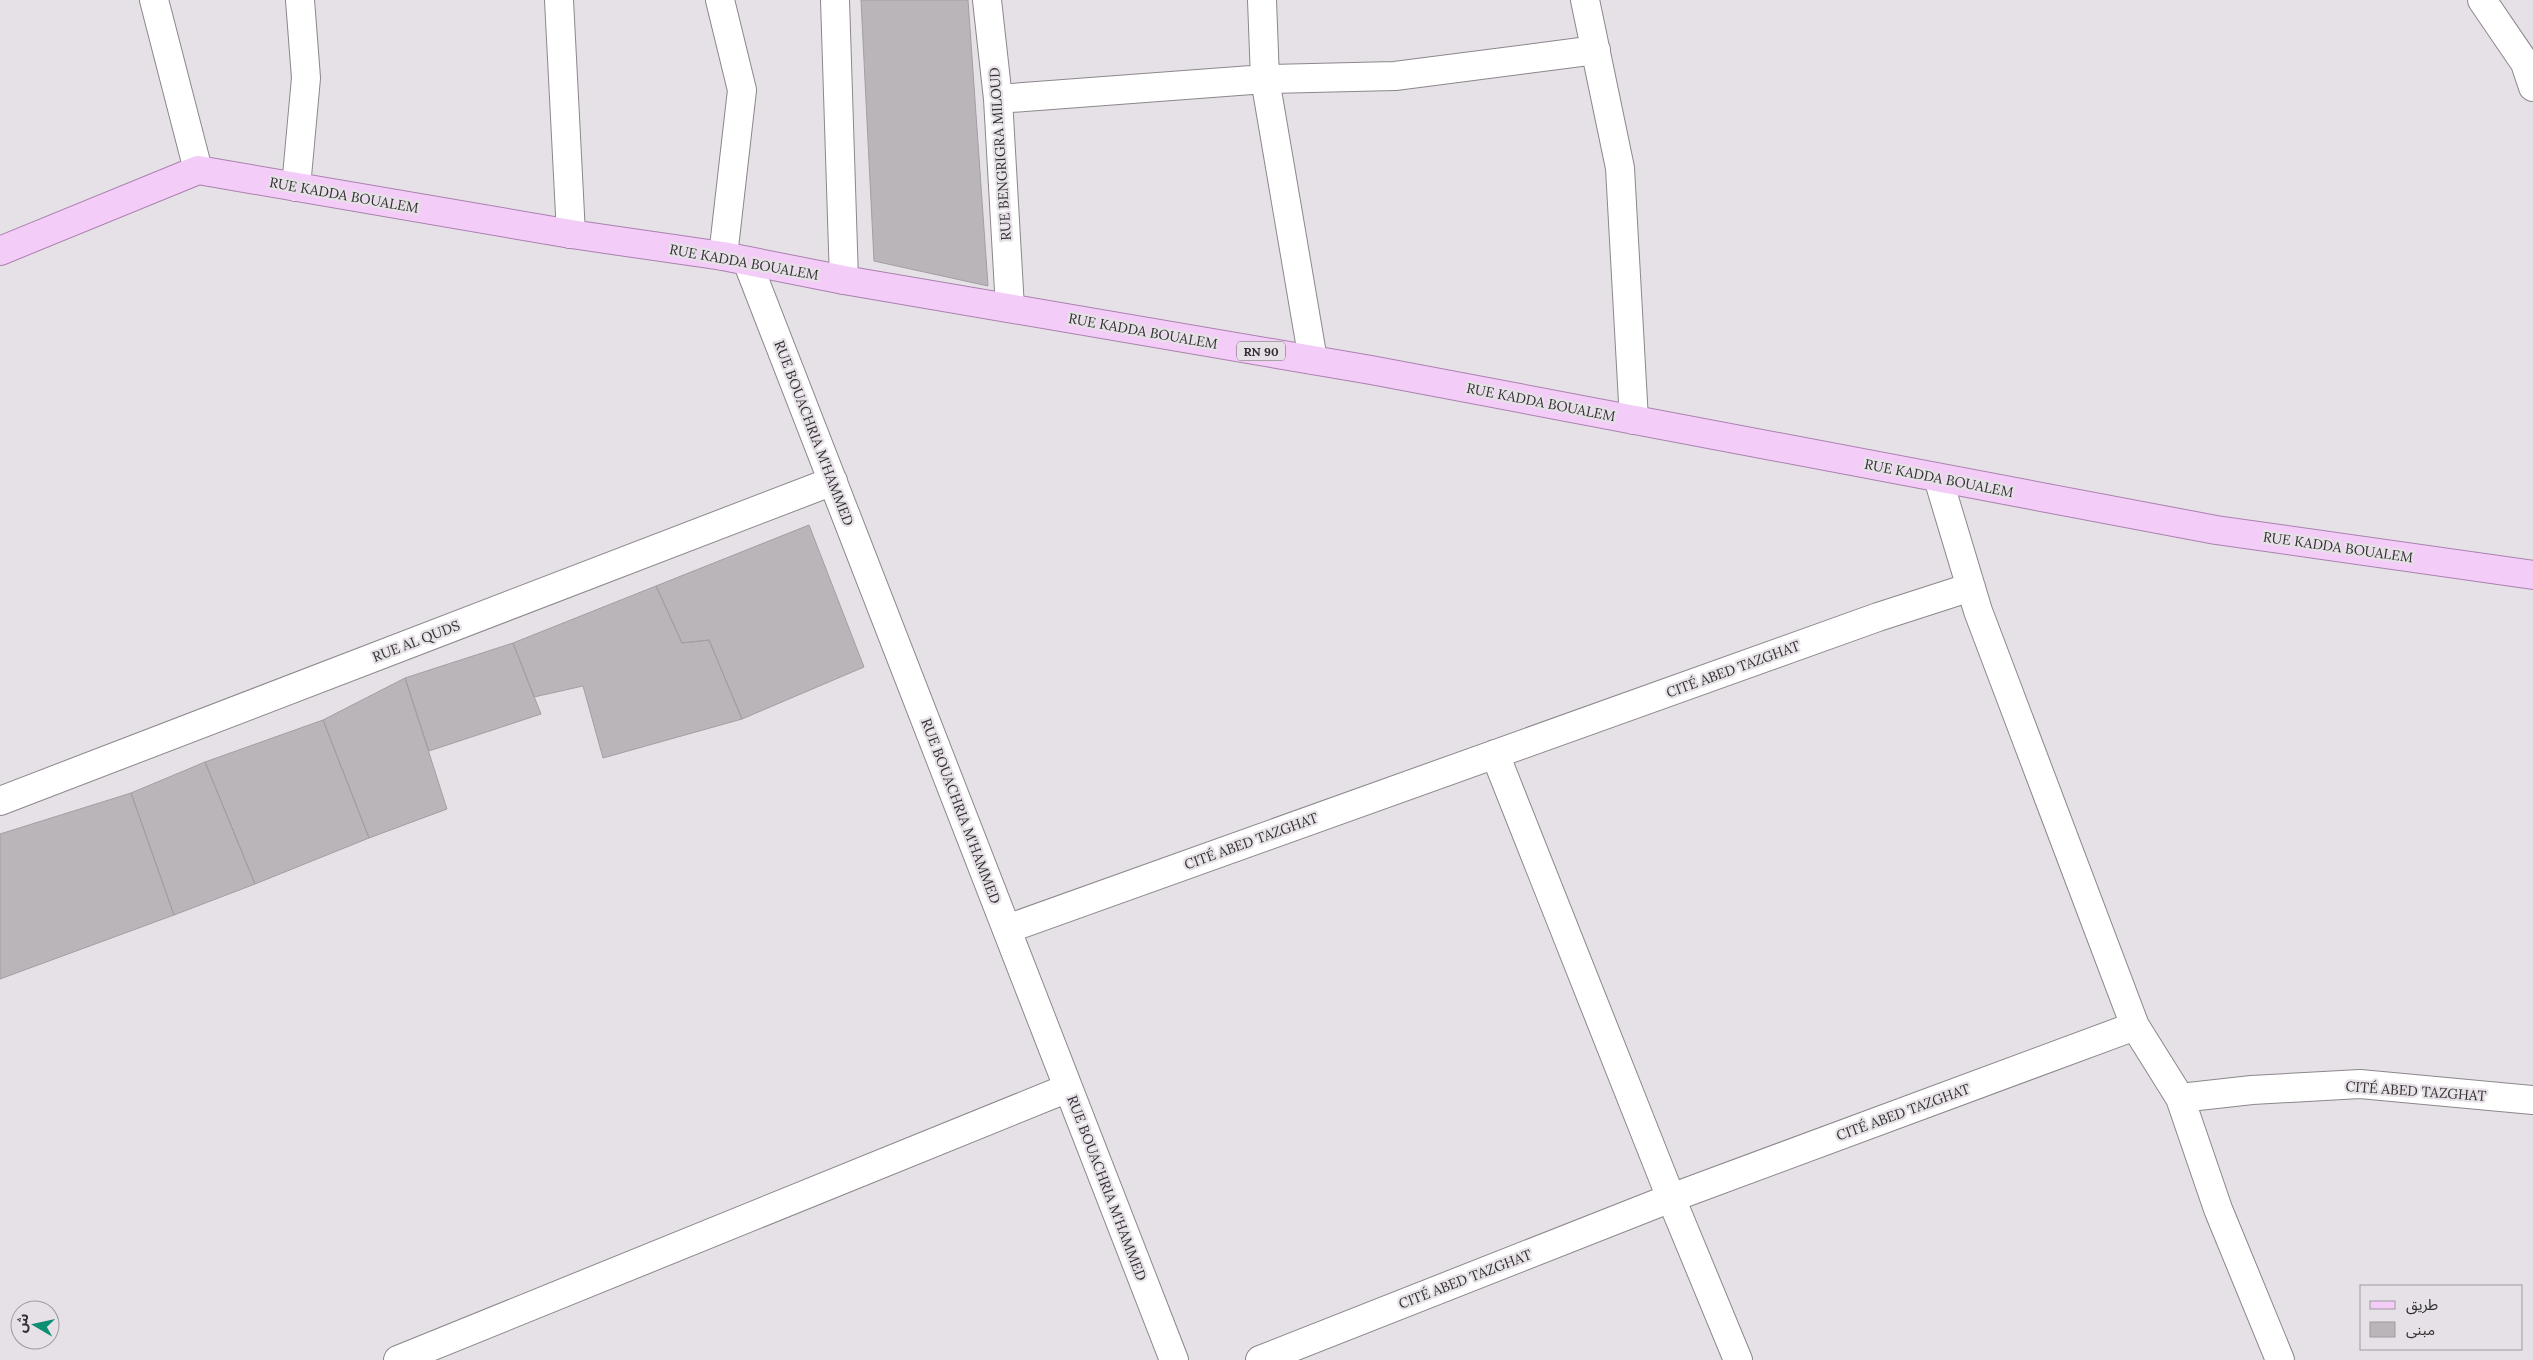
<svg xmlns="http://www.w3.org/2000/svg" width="2533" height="1360" viewBox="0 0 2533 1360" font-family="Lora,'Noto Sans Arabic',serif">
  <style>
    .building { fill: #b9b5b9; stroke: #a29ea3 }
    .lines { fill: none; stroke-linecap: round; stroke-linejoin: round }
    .street-casing { stroke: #8b878b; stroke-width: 30 }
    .primary-casing { stroke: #aa80af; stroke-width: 30 }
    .street { stroke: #fff; stroke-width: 28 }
    .primary { stroke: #f3cdf8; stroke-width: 28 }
    .labels { text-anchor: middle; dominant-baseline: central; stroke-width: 4.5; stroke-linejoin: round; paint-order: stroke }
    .shield { fill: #e6e1e6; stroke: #686568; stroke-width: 1 }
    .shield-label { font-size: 12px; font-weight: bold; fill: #323032 }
    .street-label { font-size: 14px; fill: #323032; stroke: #e6e1e6 }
  </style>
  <rect width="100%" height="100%" fill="#e6e1e6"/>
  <path class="building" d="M861 0H968L988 286 874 261Z
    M809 525 864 667 742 719 709 640 682 643 656 586Z
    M656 586 682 643 709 640 742 719 603 758 583 686 534 697 513 643Z
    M513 643 541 714 429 751 405 678Z
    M405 678 447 809 369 838 323 720Z
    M323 720 369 838 255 884 205 762Z
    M205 762 255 884 174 915 131 793Z
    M131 793 174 915 0 979V834Z"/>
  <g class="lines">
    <defs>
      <path id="street" d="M154 0 198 170
        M559 0 571 234
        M720 0 742 90 723 256
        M835 0 844 280
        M987 0 998 99 1010 308
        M1262 0 1265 79 1313 360
        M1585 0 1620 168 1634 420
        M2482 0 2525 63 2533 87
        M998 99 1265 79 1395 76 1596 50
        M296 187 306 78 300 0
        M747 261 1174 1360
        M1938 478 1978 611 2135 1026 2180 1098 2218 1209 2280 1360
        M1495 754 1671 1198 1738 1360
        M0 801 833 481
        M1007 929 1878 617 1971 587
        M2180 1098 2252 1090 2360 1084 2533 1100
        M398 1360 1068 1088
        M1260 1360 1671 1198 2135 1026"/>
      <path id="primary" d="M0 251 198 170 571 234 723 256 844 280 1371 370 2216 530 2533 575"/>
    </defs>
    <use href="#street" class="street-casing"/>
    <use href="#primary" class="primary-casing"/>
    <use href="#street" class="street"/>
    <use href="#primary" class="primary"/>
  </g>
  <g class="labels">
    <rect class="shield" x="1237" y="341.5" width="48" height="19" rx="4"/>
    <g class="shield-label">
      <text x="1261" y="351">RN 90</text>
    </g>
    <g class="street-label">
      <text transform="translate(1000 154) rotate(-94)">RUE BENGRIGRA MILOUD</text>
      <text transform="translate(344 195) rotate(10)">RUE KADDA BOUALEM</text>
      <text transform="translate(744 262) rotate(10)">RUE KADDA BOUALEM</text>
      <text transform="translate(1143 331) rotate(10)">RUE KADDA BOUALEM</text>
      <text transform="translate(1541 402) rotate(11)">RUE KADDA BOUALEM</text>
      <text transform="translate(814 433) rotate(69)">RUE BOUACHRIA M'HAMMED</text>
      <text transform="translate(1939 478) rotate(11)">RUE KADDA BOUALEM</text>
      <text transform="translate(2338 547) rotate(8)">RUE KADDA BOUALEM</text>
      <text transform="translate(416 641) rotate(-21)">RUE AL QUDS</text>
      <text transform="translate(1733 669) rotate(-20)">CITÉ ABED TAZGHAT</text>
      <text transform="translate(961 811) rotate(69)">RUE BOUACHRIA M'HAMMED</text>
      <text transform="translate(1251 841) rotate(-20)">CITÉ ABED TAZGHAT</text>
      <text transform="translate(2416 1091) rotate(4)">CITÉ ABED TAZGHAT</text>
      <text transform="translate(1903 1112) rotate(-20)">CITÉ ABED TAZGHAT</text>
      <text transform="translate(1107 1188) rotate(69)">RUE BOUACHRIA M'HAMMED</text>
      <text transform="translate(1465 1279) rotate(-21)">CITÉ ABED TAZGHAT</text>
    </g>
  </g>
  <rect x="2360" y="1285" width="162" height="65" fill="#e6e1e6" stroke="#9e9a9e"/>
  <rect x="2370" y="1301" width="25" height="8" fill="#f3cdf8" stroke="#9e9a9e"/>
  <text x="2406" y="1310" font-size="15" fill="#323032">طريق</text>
  <rect x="2370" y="1322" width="25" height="15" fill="#b9b5b9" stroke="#9e9a9e"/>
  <text x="2406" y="1335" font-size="15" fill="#323032">مبنى</text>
  <g transform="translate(35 1325) rotate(279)"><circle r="24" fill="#e6e1e6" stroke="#9e9a9e"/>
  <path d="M0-4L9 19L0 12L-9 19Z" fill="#0d8d72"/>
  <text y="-8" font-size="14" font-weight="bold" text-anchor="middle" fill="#323032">ش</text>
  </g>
</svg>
